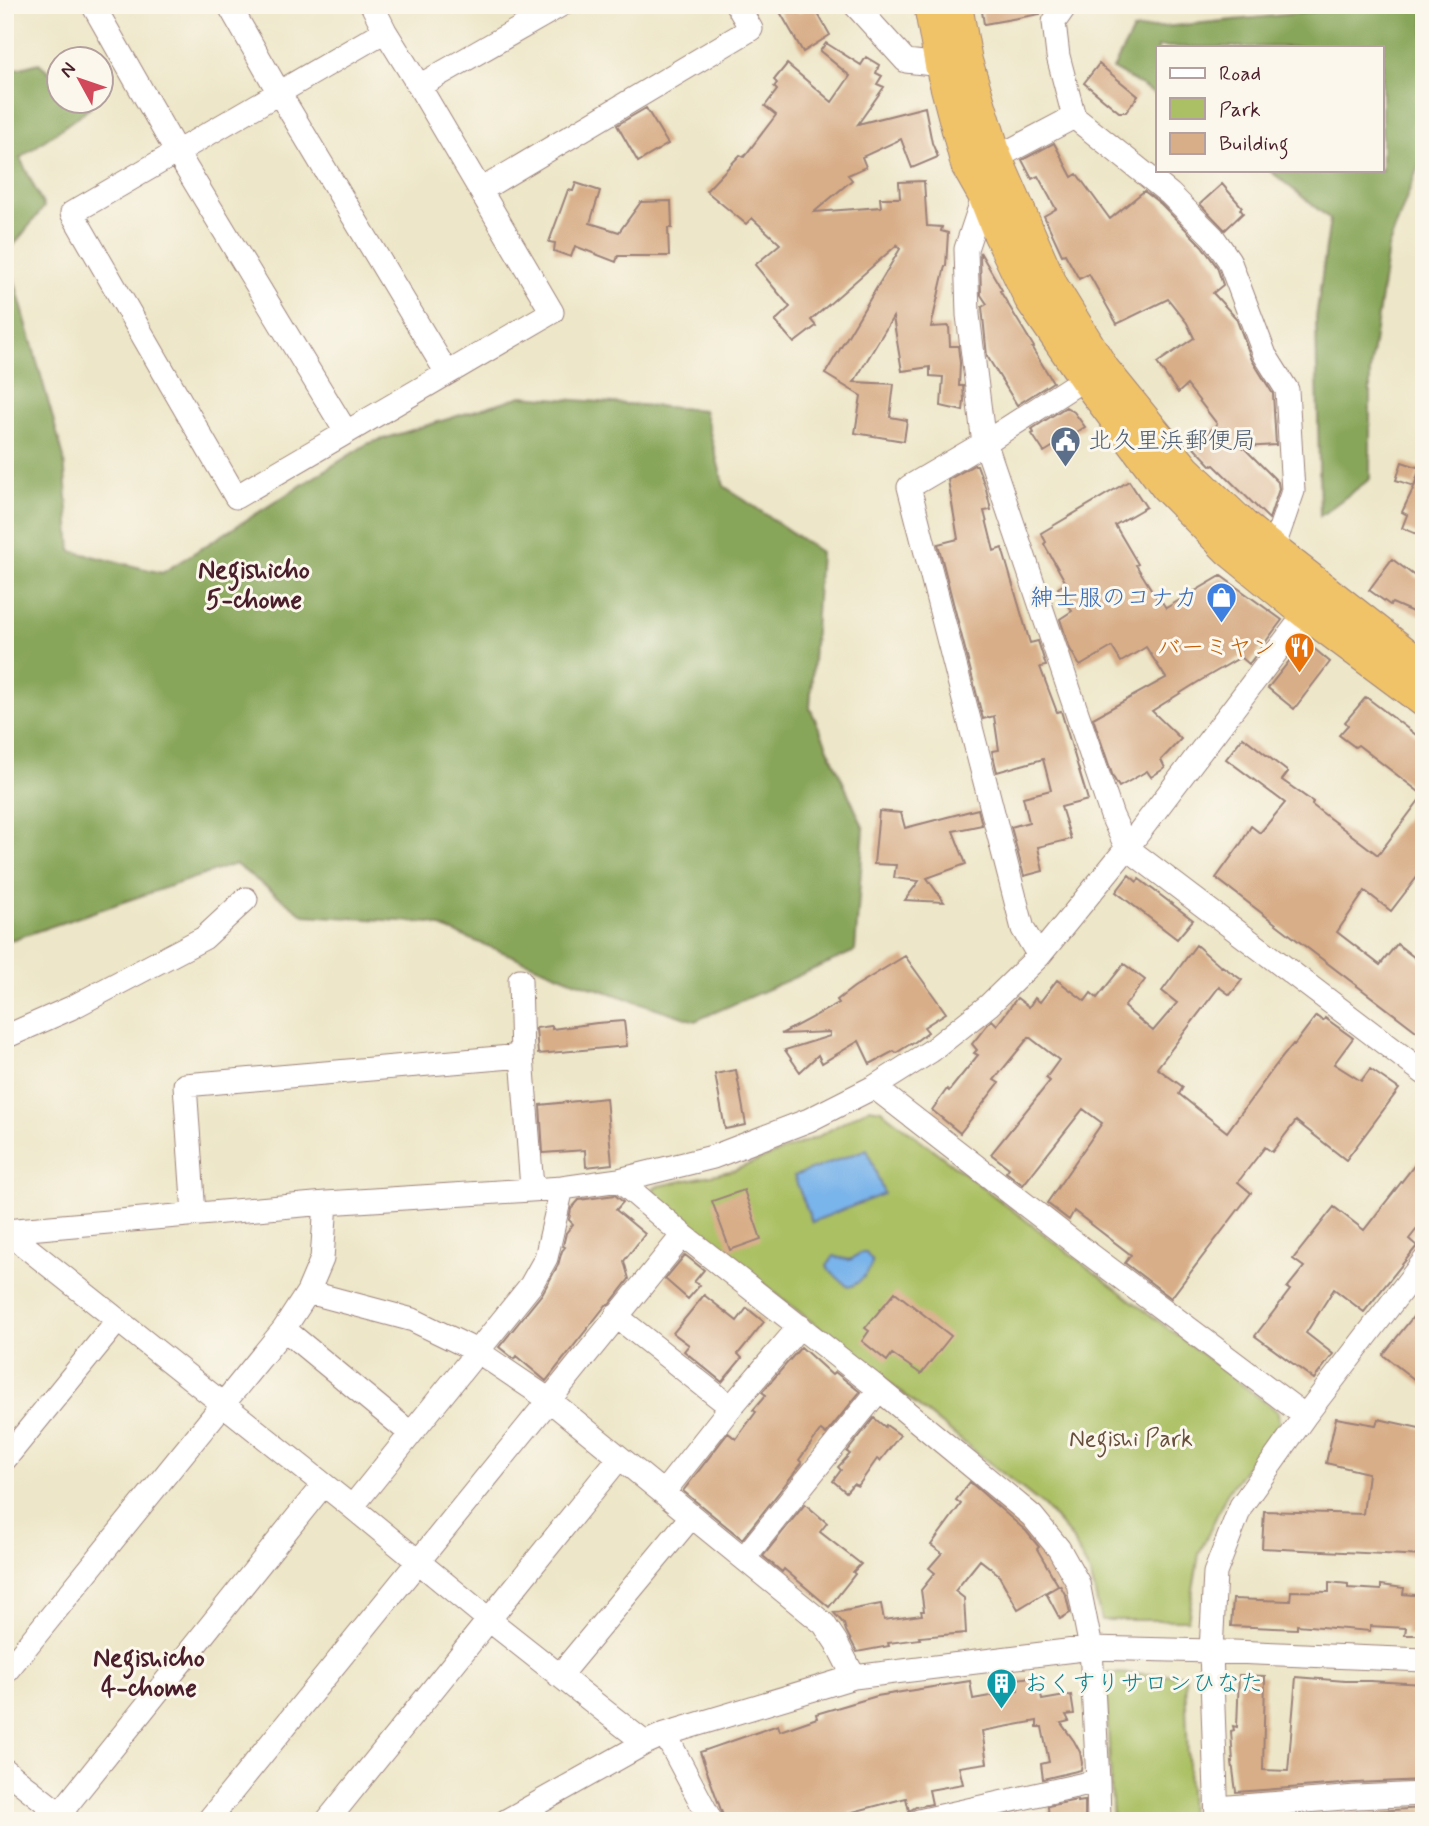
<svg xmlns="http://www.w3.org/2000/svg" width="1429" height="1826" viewBox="0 0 1429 1826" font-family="Mynerve,'Klee One',sans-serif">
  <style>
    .green { fill: #abc064; stroke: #7a7048; stroke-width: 2 }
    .forest { fill: #88a65a; stroke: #696242; stroke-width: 2 }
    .water { fill: #79b4ea; stroke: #626a8a; stroke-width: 2 }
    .building { fill: #d8ae88 }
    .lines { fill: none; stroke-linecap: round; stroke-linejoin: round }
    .minor-casing { stroke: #9c827a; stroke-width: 25 }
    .highway-casing { stroke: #9c827a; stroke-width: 34 }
    .minor { stroke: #fff; stroke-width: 23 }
    .highway { stroke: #f1c369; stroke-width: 32 }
    .labels { text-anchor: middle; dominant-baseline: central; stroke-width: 6; stroke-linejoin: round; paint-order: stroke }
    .service-label { font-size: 24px; fill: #4e5e75; stroke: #fbf7ec; text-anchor: start }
    .shop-label { font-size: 24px; fill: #366cbe; stroke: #fbf7ec; text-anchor: end }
    .food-label { font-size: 24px; fill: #c56008; stroke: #fbf7ec; text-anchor: end }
    .park-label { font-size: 24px; fill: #674f3c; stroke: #fbf7ec }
    .culture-label { font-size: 24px; fill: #0d838f; stroke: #fbf7ec; text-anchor: start }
    .neighbourhood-label { font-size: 26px; font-weight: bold; fill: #4a1f2b; stroke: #fbf7ec }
  </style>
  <rect width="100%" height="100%" fill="#fbf7ec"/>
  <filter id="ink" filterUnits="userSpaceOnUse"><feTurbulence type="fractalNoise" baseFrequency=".0143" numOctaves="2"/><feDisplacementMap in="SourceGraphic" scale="14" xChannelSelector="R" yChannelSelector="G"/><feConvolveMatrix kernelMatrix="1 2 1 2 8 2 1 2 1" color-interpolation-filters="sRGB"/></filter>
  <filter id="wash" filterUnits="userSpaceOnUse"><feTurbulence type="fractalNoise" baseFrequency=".00686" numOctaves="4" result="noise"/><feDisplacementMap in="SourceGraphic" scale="28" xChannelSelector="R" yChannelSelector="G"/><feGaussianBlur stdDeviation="1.57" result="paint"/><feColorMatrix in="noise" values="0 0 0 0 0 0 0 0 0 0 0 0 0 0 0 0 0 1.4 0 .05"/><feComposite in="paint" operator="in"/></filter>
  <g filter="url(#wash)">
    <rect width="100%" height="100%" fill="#ede6c8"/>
    <path class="green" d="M869 1108 881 1110 1278 1412 1279 1423 1227 1493 1199 1554 1188 1620H1101L1091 1576 1071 1537 1044 1506 653 1196 654 1187 735 1170 817 1137Z
      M1105 1673 1185 1675 1190 1821H1113Z"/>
    <path class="forest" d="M1383 5H1424V151L1388 248 1370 370V479L1320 516 1316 318 1330 219 1269 170H1382V47H1158V95L1113 69 1133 30Z
      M39 63 59 81 60 102H83L90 108 20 158 44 207 7 254 64 458 71 551 162 573 367 444 522 396 704 410 724 486 820 552 810 708 864 829 855 951 695 1021 574 981 431 923 304 915 235 864 11 940 5 932V72Z"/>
    <path class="water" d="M867 1149 884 1194 812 1222 794 1176Z
      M860 1253H866L872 1261C871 1272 858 1285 848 1287L829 1270 827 1266 834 1256C849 1259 847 1264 860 1253Z"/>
    <g id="blocks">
      <path class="building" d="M776 5H793L799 13 813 5 830 35 803 52Z
        M981 5H1039L1040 14 984 24Z
        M826 43 861 65 866 57 879 65 876 73 882 76 877 84 884 87 858 124 925 107 932 143 938 157 912 168 901 139 862 157 866 167 848 175 852 180 814 212 881 207 880 198H900L899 182 924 181 927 226 942 227 941 231 948 233 946 266H945L931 327 949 326 950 346H958L960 363 959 386H963L964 400 963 411 941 406 943 377 930 376V367L902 371 893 317 854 382 894 384 890 417 907 420 904 441 855 433 861 396 825 374 900 249 897 246 898 244 811 320 816 326 794 343 775 321 790 307 755 265 780 244 752 218 746 224 706 191 740 155 744 157 776 115 765 106 777 90 774 87 777 83 774 80 787 64 832 102 850 76 820 51Z
        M1099 64 1138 96 1126 112H1119L1084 83Z
        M646 108 668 144 638 162 617 125Z
        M1054 143 1072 177 1077 174 1110 219 1144 191 1161 204 1202 246 1217 267 1223 285 1213 293 1236 318 1252 360 1273 394 1276 445 1243 447 1278 482 1279 489 1269 519 1214 465 1212 466 1194 447 1217 424 1187 385 1178 393 1157 363 1194 338 1187 323 1168 299 1117 324 1089 274 1079 279 1065 254 1062 255 1044 216 1056 209 1038 176 1032 179 1022 160Z
        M576 183 600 191 590 223 619 232 641 202 671 201 672 228H668L669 256H618L616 262 575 246 571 257 554 251 555 243 549 242 568 190 573 191Z
        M1222 184 1242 207 1240 209 1243 213 1225 230 1200 204Z
        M980 252 1002 290 1000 291 1034 347 1032 348 1053 382 1017 405 987 356 982 307 987 304 981 295Z
        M1066 407 1074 412 1085 427 1044 452 1032 434 1034 433 1032 429Z
        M1402 462 1420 468 1414 486 1396 480Z
        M974 465H977L986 489 991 510 984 511 994 551 1002 548 1030 643 1038 641 1046 666 1040 667 1057 712 1061 711 1088 800 1061 807 1071 839 1038 847 1043 871 1024 876 1011 827 1029 822 1023 797 1051 790 1043 759 997 772 992 751 999 750 994 716 983 719 938 544 958 539 948 480Z
        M1424 466V537L1402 528 1407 515 1402 512Z
        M1129 481 1146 507 1115 525 1138 564 1136 565 1158 600 1160 599 1166 608 1221 576 1282 620 1249 664 1241 657 1198 682 1152 711 1181 739 1161 760 1165 768 1151 777 1147 771 1119 787 1113 777 1093 718 1166 678 1146 647 1121 662 1112 647 1080 666 1070 649 1060 619 1072 611 1058 588 1066 583 1044 544 1046 542 1041 533Z
        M1392 559 1424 583V617L1392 603 1390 605 1369 590Z
        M1305 641 1330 662 1294 709 1268 688Z
        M1366 697 1424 741V868L1391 911 1365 891 1337 932 1380 965 1397 944 1424 965V1037L1216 878 1242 842 1251 826 1260 833 1285 803 1226 759 1243 737 1288 772 1282 780 1313 802 1312 805 1378 855 1423 795 1358 745 1355 747 1339 735 1348 725 1345 722Z
        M978 809 982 825 953 831 966 864 927 878 944 902 905 900 919 881 894 878 896 865 874 864 879 811 901 813 905 828Z
        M1129 875 1137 882 1139 879 1193 920 1177 939 1116 892Z
        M1196 945 1221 967 1222 966 1242 980 1230 995 1219 987 1157 1068 1183 1087 1179 1094 1227 1132 1276 1065 1293 1044 1294 1045 1316 1016 1323 1021 1325 1018 1353 1038 1334 1064 1361 1081 1370 1069 1399 1089 1346 1160 1296 1121 1272 1152 1265 1147 1238 1182 1251 1193 1171 1298 1125 1263 1131 1255 1074 1211 1069 1220 1047 1203 1102 1123 1083 1109 1023 1185 1006 1172 1009 1168 991 1154 1050 1081 1046 1078 1059 1060 1029 1037 994 1080 999 1083 960 1133 932 1110 947 1089 949 1091 978 1055 974 1053 977 1050 972 1044 988 1024 992 1020 997 1025 1017 998 1029 1007 1035 998 1040 1002 1057 980 1085 1001 1091 993 1097 998 1124 964 1145 980 1124 1007 1153 1031 1177 1003 1162 991Z
        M905 956 946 1013 924 1027 928 1032 912 1044V1043L896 1053 894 1051 870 1064 859 1041 822 1063 818 1055 800 1072 785 1050 830 1036V1032L781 1034 839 1003 837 1000 854 987Z
        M624 1021 627 1046 538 1054 536 1028 552 1026V1029L597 1023Z
        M736 1070 746 1125 725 1129 715 1074Z
        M606 1098 612 1164 586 1167 585 1150 543 1153 540 1105Z
        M1424 1153V1220L1409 1239 1417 1246 1364 1312 1334 1289 1306 1333 1333 1354 1314 1379 1255 1336 1290 1290 1287 1288 1304 1267 1293 1259 1334 1207 1364 1230Z
        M744 1190 761 1239 730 1250 712 1201Z
        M615 1195 623 1202 616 1210 645 1234 624 1261 629 1279 609 1305H606L546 1381 516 1356 514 1359 499 1347 542 1294 558 1265 562 1251 565 1247 563 1246 566 1233 573 1224 569 1220 571 1209 579 1200Z
        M685 1255 704 1270 694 1282 700 1285 688 1299 665 1279Z
        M895 1292 951 1336 921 1374 892 1354 887 1361 862 1341 869 1331 865 1328Z
        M704 1295 737 1321 747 1308 764 1322 738 1354 742 1358 722 1382 684 1351 689 1345 673 1333Z
        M1424 1303V1387L1383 1355Z
        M801 1347 832 1375 835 1372 860 1392 826 1434 821 1430 799 1460 802 1463 742 1539 683 1491 728 1433 736 1439 756 1412 753 1410 766 1395 762 1392Z
        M874 1418 885 1427 886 1425 900 1435 880 1461 877 1459 858 1486 853 1484 846 1492 833 1481 841 1470 838 1467 850 1454 847 1452Z
        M1336 1418 1376 1425 1378 1419 1424 1429V1556L1262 1548 1264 1511 1363 1514 1368 1473 1326 1463Z
        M970 1482 1026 1531 1039 1547 1037 1549 1058 1585 1018 1609 998 1574 980 1560 955 1591 964 1598 966 1633 919 1637 920 1639 888 1643 889 1646 857 1652 846 1631 844 1624 834 1613 881 1604 884 1620 922 1615 921 1611H924L921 1590 935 1573 929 1568 942 1553 931 1545 961 1504 956 1500Z
        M805 1504 827 1523 820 1532 861 1564 853 1572 855 1574 829 1607 784 1569 782 1572 763 1556Z
        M1329 1582 1348 1584V1588L1381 1590V1585L1404 1588 1403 1594 1424 1596 1421 1635H1405L1406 1628 1370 1626V1631L1297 1625V1629L1231 1626 1233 1599 1290 1601 1291 1591 1329 1592Z
        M1060 1585 1066 1596 1070 1613 1060 1619 1046 1593Z
        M1239 1675 1265 1676 1263 1770 1288 1771 1296 1677 1345 1681H1370L1424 1684V1780L1355 1783 1236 1792 1232 1762H1233L1231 1731 1234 1730 1233 1726 1237 1727Z
        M1038 1676 1042 1700 1071 1695 1074 1714 1066 1715 1069 1721 1061 1723 1074 1741 1080 1752 1082 1763 1081 1770 1043 1779 1041 1764 1049 1762 1042 1727H1037V1721L982 1731 987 1763 959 1767 963 1784 929 1790 932 1804 916 1807 909 1811 906 1798 849 1813 852 1821H725L700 1752 778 1725 780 1731 817 1718 816 1714 877 1696 970 1681 973 1699 1018 1691 1017 1679Z
        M1077 1800V1802L1085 1801V1821H1049L1048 1806Z
        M1424 1808V1821H1280V1817Z"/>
    </g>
  </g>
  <g filter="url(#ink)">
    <use href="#blocks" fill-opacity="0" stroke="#9c827a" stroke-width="2"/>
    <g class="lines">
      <defs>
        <path id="minor" d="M93 5 176 151 346 432
          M229 5 278 91 447 373
          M372 5 385 31 419 86 552 312 236 497 72 213 385 31
          M855 5 906 61 941 65 956 62
          M1066 5 1054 22 1058 56 1074 117 1170 194 1213 237 1229 260 1265 355 1287 390 1293 491 1273 549
          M419 86 561 5
          M996 158 1074 117
          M481 190 751 29 737 5
          M984 195 966 249 968 315 983 436 1112 816 1127 848 1424 1073
          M1039 956 1023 929 909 487 986 442 1085 378
          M520 980 522 1056
          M5 1037 71 1008 204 938 246 899
          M874 1087 1071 1240 1305 1416
          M194 1214 185 1085 522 1056 532 1188
          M5 1231 326 1203 562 1188 619 1180 713 1157 809 1120 874 1087 931 1051 989 1005 1039 956 1127 848 1316 600
          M6 1231 352 1507 488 1619 645 1743
          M683 1235 875 1386 1032 1516 1059 1549 1078 1583 1091 1648 1098 1781
          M1424 1261 1305 1416 1241 1506 1215 1573 1211 1651 1424 1660
          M308 1292 413 1320 477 1351 548 1399 824 1624 836 1642 854 1677
          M616 1316 731 1407
          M284 1329 410 1433
          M5 1459 118 1320
          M663 1493 731 1407 800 1326
          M352 1507 531 1285 546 1258 562 1188
          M744 1558 879 1390
          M5 1673 284 1329 308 1292 322 1259 326 1203
          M559 1676 691 1517
          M665 1734 711 1821
          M5 1770 69 1821
          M1217 1808 1356 1797 1424 1794
          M54 1821 323 1485
          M208 1821 683 1235 619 1180
          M327 1821 619 1458
          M506 1821 645 1743 665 1734 854 1677 1091 1648 1211 1651 1217 1821
          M919 1821 1098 1781 1099 1821"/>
        <path id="highway" d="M930 5 941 65 967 165 984 195 999 233 1030 298 1085 378 1166 486 1229 550 1306 613 1424 701
          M956 5 966 61 996 158 1052 286 1103 369 1185 470 1248 530 1424 668"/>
      </defs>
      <use href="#minor" class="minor-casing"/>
      <use href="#highway" class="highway-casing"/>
      <use href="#minor" class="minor"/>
      <use href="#highway" class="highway"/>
    </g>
  </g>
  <defs>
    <symbol id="civic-pin" viewBox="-11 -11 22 30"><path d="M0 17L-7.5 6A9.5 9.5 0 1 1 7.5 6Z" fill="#5c6f8a" stroke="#fbf7ec"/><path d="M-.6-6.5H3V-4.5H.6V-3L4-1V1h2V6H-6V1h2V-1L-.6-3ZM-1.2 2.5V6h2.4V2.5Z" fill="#fff"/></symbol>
    <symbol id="shop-pin" viewBox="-11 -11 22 30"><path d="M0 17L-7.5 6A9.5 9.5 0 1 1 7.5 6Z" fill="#3f7fe0" stroke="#fbf7ec"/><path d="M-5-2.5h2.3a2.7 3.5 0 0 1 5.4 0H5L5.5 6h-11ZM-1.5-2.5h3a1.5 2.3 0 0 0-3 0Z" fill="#fff"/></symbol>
    <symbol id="restaurant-pin" viewBox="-11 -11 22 30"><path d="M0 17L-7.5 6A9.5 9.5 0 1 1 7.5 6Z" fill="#e8710a" stroke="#fbf7ec"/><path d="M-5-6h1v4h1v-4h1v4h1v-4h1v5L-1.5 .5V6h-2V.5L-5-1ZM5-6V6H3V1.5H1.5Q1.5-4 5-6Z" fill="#fff"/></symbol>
    <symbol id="building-pin" viewBox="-11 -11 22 30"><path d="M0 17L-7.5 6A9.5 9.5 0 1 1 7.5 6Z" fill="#0f9aa8" stroke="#fbf7ec"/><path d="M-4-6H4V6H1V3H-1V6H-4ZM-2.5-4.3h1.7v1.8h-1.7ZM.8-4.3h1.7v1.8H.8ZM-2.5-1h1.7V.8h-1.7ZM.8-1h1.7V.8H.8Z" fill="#fff"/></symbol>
  </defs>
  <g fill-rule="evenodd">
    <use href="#civic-pin" x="1048" y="424" width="35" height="47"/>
    <use href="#shop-pin" x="1204" y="580" width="35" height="47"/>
    <use href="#restaurant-pin" x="1282" y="630" width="35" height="47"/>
    <use href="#building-pin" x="984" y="1666" width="35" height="47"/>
  </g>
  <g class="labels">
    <g class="service-label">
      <text x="1088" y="441">北久里浜郵便局</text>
    </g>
    <g class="shop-label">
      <text x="1198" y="598">紳士服のコナカ</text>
    </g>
    <g class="food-label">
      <text x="1276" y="648">バーミヤン</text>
    </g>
    <g class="park-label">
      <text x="1131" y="1439">Negishi Park</text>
    </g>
    <g class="culture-label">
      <text x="1024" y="1684">おくすりサロンひなた</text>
    </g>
    <g class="neighbourhood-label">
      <text x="254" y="571">Negishicho<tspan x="254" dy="30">5-chome</tspan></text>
      <text x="149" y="1659">Negishicho<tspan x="149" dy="30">4-chome</tspan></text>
    </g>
  </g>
  <rect width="1429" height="1826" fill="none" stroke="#fbf7ec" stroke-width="28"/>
  <rect x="1156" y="46" width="228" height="126" fill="#fbf7ec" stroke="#b4a19f" stroke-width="2"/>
  <rect x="1170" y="68" width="35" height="10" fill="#ffffff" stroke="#b4a19f" stroke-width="2"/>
  <text x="1219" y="80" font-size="21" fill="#4a1f2b">Road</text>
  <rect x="1170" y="98" width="35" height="21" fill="#abc064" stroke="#b4a19f" stroke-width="2"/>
  <text x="1219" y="116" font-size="21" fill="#4a1f2b">Park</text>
  <rect x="1170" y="133" width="35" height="21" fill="#d8ae88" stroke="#b4a19f" stroke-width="2"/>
  <text x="1219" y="150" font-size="21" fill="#4a1f2b">Building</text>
  <g transform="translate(80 80) rotate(310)"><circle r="33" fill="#fbf7ec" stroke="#b4a19f" stroke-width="2"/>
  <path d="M0-5L12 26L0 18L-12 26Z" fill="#d1495b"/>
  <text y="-10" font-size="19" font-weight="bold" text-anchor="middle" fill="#4a1f2b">N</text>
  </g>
</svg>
